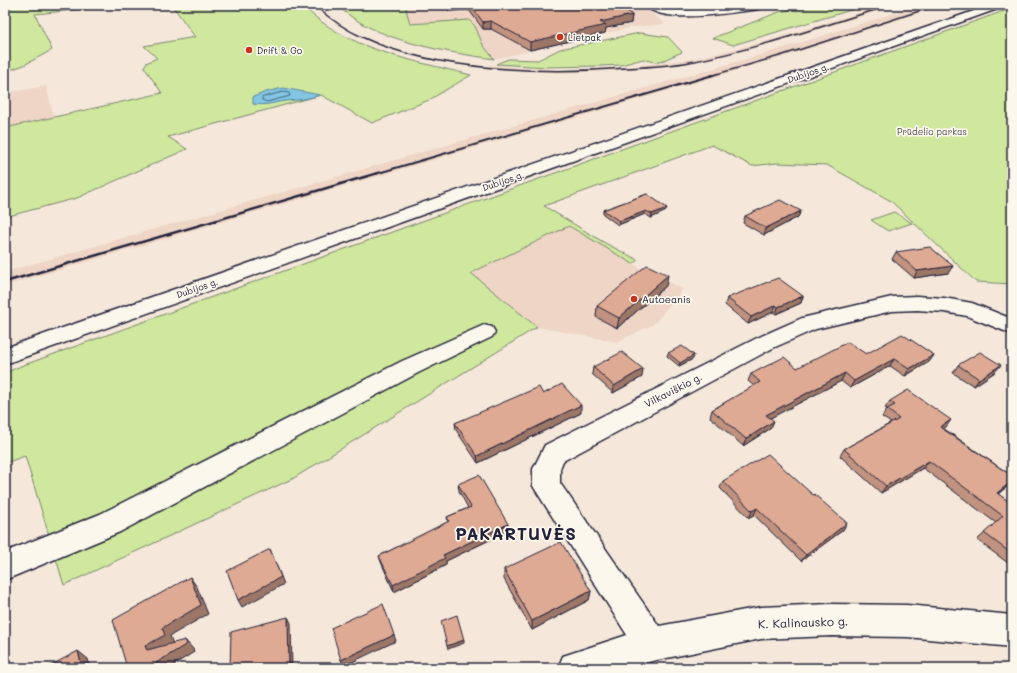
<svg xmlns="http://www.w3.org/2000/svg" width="1017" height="673" viewBox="0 0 1017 673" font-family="Mali,sans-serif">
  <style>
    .built { fill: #eed5c5 }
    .green { fill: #cfe89e; stroke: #78856c }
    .water { fill: #82c6e3; stroke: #5c84a0 }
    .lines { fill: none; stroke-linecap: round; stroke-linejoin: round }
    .shore { stroke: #48647e; stroke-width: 1 }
    .minor-casing { stroke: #22223b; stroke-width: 3 }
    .major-casing { stroke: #22223b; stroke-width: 3 }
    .minor { fill: #fbf7ec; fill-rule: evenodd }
    .major { fill: #fbf7ec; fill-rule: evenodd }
    .rail-far2 { stroke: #22223b; stroke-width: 1.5 }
    .rail-far1 { stroke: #22223b; stroke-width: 2 }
    .rail { stroke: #22223b; stroke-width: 2.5 }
    .wall { fill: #c0927f; stroke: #22223b }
    .shaded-wall { fill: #9c7768; stroke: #22223b }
    .building { fill: #dfaa94; stroke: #22223b }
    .poi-dot { fill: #c8321e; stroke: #fbf7ec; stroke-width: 1.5 }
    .labels { text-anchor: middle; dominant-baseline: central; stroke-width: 3.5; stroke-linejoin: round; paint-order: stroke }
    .far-poi-label { font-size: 9px; fill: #22223b; stroke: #fbf7ec; text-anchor: start }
    .far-street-label { font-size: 9px; fill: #22223b; stroke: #fbf7ec }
    .far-park-label { font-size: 9px; fill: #4d5454; stroke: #fbf7ec }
    .poi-label { font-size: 10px; fill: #22223b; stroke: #fbf7ec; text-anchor: start }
    .street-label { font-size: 10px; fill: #22223b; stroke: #fbf7ec }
    .near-street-label { font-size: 12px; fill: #22223b; stroke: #fbf7ec }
    .near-district-label { font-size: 17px; font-weight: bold; letter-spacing: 1px; fill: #22223b; stroke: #fbf7ec }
  </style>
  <rect width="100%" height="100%" fill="#f5e8da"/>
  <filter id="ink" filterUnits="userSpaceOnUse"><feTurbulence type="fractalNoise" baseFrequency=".025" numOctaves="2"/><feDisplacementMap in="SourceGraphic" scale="8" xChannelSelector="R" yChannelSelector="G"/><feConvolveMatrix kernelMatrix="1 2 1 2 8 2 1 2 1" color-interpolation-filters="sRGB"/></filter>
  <g filter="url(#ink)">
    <path class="built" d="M405 5H643L665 24 633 27 494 59 483 45 475 26 469 20 409 24Z
      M658 5H749L695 12 675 11Z
      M884 5H899L773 43 696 62 615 71 562 73 486 68 490 65 564 70 614 68 692 59 767 41Z
      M920 5H944L786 56 5 286V272L774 51Z
      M46 86 54 118 5 128V93Z
      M569 226 633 264 683 289 654 324 617 342 537 327 471 273Z"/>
    <path class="green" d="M5 5H125L35 14 52 50 24 65 5 72Z
      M172 5H302C346 50 412 60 471 75L429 100 372 123 321 95 168 137 187 149 77 198 5 217V128L162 93 144 67 146 63 157 58 144 46 195 37Z
      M337 5H405L410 24 469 20 475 26 483 45 494 59C446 52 373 41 337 5Z
      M817 5H868L733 45 713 38 779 12Z
      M1012 8V284L976 282 891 201 827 165 777 163 752 166 712 145 544 206 605 243 638 260 633 264 569 226 471 273 537 327 294 478 64 585 25 456 5 463V373L21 366Z
      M640 33 668 37 682 52 664 60 655 62 643 59 621 65 601 66 547 67 496 64 508 59 538 60 560 49Z
      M894 212 912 223 888 231 871 220Z"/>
    <path class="water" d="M283 88 320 95C308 99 298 100 285 101 271 103 268 106 253 104V97L266 92Z"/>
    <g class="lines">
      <path class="shore" d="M283 92 289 93 290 96 267 102 262 100V98Z"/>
      <defs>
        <path id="minor" d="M645 5H658L673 10H688L742 5H768C763 10 751 10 744 11 722 14 661 24 645 5Z
          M917 296 944 298 972 303 1012 319V334L967 316 944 312 917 310 892 311 816 329 773 348 563 461 560 469V483L659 626 761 607 831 604 907 605 1012 615V647L907 637 831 636 761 639 652 661 629 668H558L563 656 627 635 533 486V469L545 445 757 338 802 318 892 297Z
          M484 325 492 327 495 332 492 337 418 373 120 532 5 580V552L100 514 402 361Z"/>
        <path id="major" d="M991 5H1005L1003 7 5 364V348Z"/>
      </defs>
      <use href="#minor" class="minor-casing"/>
      <use href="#major" class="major-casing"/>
      <use href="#minor" class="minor"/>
      <use href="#major" class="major"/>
      <path class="rail-far2" d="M314 5C329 18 346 30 364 38 437 72 548 74 627 68 648 67 669 66 690 62 758 49 825 25 891 5
        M710 76 783 55 938 5"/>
      <path class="rail-far1" d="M375 174 713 75"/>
      <path class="rail" d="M5 282 378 173"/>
    </g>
    <path class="wall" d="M446 5H621L632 15 631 23 606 28 605 33 530 50 491 29H483L469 10 449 11Z
      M647 194 666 211 651 218 645 214 618 225 603 214V210Z
      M801 211 798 217 764 235 743 223 745 216Z
      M896 252 953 266 948 273 914 278 892 259Z
      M666 286 617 328 596 317 597 306Z
      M803 296 801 303 776 314 773 312 748 324 725 305 727 298Z
      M668 353 693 359 679 366 667 356Z
      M866 354 934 355 929 362 905 376 890 366 850 388 841 381 770 418 771 428 743 446 710 417 712 410 754 386 748 381 751 374 797 368Z
      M958 365 995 372 974 386 953 373Z
      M593 367 642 377 613 393 592 374Z
      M543 394 581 413 478 463 456 430 455 423Z
      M890 401 946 427 943 428 1012 476V482L1008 486 998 494 1012 504V566L977 540 996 523 923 468 881 493 840 456 844 449 891 423 882 417 887 409 885 408Z
      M723 481 843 530 801 561 754 515 749 518 720 488Z
      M458 484 508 531 446 561V565L394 592 381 562 379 556 448 522 447 517 468 508 459 491Z
      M504 569 591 591 589 600 532 630 504 579Z"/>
    <path class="shaded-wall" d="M448 5H469V10L449 11Z
      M632 15 631 23 606 28 605 33 530 50V42L600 22Z
      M491 21V29H483V22Z
      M667 208 666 211 651 218 652 214Z
      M646 211 645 214 618 225 619 221Z
      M801 211 798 217 764 235 766 228Z
      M953 266 948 273 914 278 917 271Z
      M668 275 666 286 617 328 619 318Z
      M803 296 801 303 776 314 778 307Z
      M776 305 773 312 748 324 751 317Z
      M694 355 693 359 679 366 680 363Z
      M934 355 929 362 905 376 909 369Z
      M894 359 890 366 850 388 854 381Z
      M1001 365 995 372 974 386 979 379Z
      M643 369 642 377 613 393 614 386Z
      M845 373 841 381 763 422 766 415Z
      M581 405V413L478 463 477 456Z
      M951 420 946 427 935 434 940 427Z
      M774 421 771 428 743 446 746 439Z
      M929 461 923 468 881 493 886 486Z
      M1012 481 1008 486 990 500 997 493Z
      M757 508 754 515 749 518 752 511Z
      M847 523 843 530 801 561 806 555Z
      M508 524V531L446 561V565L394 592 393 585 443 555Z
      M270 549 284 584 242 607 238 600Z
      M190 577 197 587 208 614 170 636 173 644 147 650 145 646 162 628Z
      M591 591 589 600 532 630V621Z
      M288 617 291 623 292 668H289Z
      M394 635 396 641 344 666 341 660Z
      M185 640 193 649 194 652 169 668H155L156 663Z
      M464 640V643L448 649 447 646Z
      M78 651 88 659 90 668H82Z"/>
    <path class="building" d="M470 5H621L632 15 600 22 606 25 530 42 491 21 483 22Z
      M647 194 667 208 652 214 646 211 619 221 603 210Z
      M780 200 801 211 766 228 745 216Z
      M930 247 953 266 917 271 896 252Z
      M647 265 668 275 619 318 597 306Z
      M778 278 803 296 778 307 776 305 751 317 727 298Z
      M902 334 934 355 909 369 894 359 854 381 845 373 766 415 774 421 746 439 712 410 760 382 751 374 784 357 797 368 848 342 866 354Z
      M682 346 694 355 680 363 668 353Z
      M622 352 643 369 614 386 593 367Z
      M980 352 1001 365 979 379 958 365Z
      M562 384 581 405 477 456 455 423 539 387 543 394Z
      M908 390 951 420 940 427 1012 476V481L997 493 1012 504V554L984 533 1003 516 929 461 886 486 844 449 899 419 887 409 895 405 890 401Z
      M768 454 813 495 814 494 847 523 806 555 757 508 752 511 723 481Z
      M479 475 508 524 443 555 445 558 393 585 379 556 449 521 447 517 471 507 458 484Z
      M561 542 591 591 532 621 504 569Z
      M270 549 281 577 238 600 227 571Z
      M190 577 201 605 162 628 165 635 145 646 147 650 185 640 187 644 156 663 155 668H127L113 620Z
      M383 604 394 635 341 660 331 628Z
      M457 615 464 640 447 646 441 621Z
      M288 617 289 668H230L231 632Z
      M78 651 82 668H46Z"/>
  </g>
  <g class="poi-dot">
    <circle cx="560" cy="37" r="4"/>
    <circle cx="249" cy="50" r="4"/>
    <circle cx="634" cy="299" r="4"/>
  </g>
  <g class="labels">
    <g class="far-poi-label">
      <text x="568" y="37">Lietpak</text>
      <text x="257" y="50">Drift &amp; Go</text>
    </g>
    <g class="far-street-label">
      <text transform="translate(808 73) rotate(-19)">Dubijos g.</text>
      <text transform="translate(503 181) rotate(-19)">Dubijos g.</text>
      <text transform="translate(197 288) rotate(-19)">Dubijos g.</text>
    </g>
    <g class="far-park-label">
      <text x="932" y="131">Prūdelio parkas</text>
    </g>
    <g class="poi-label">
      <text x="642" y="299">Autoeanis</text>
    </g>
    <g class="street-label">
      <text transform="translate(673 390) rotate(-27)">Vilkaviškio g.</text>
    </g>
    <g class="near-street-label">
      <text transform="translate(803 622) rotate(-2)">K. Kalinausko g.</text>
    </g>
    <g class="near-district-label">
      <text x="516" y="533">PAKARTUVĖS</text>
    </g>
  </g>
  <rect width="1017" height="673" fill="none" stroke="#fbf7ec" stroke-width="20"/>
  <rect x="10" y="10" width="997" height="653" fill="none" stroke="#22223b" stroke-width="1.5" filter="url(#ink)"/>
</svg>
